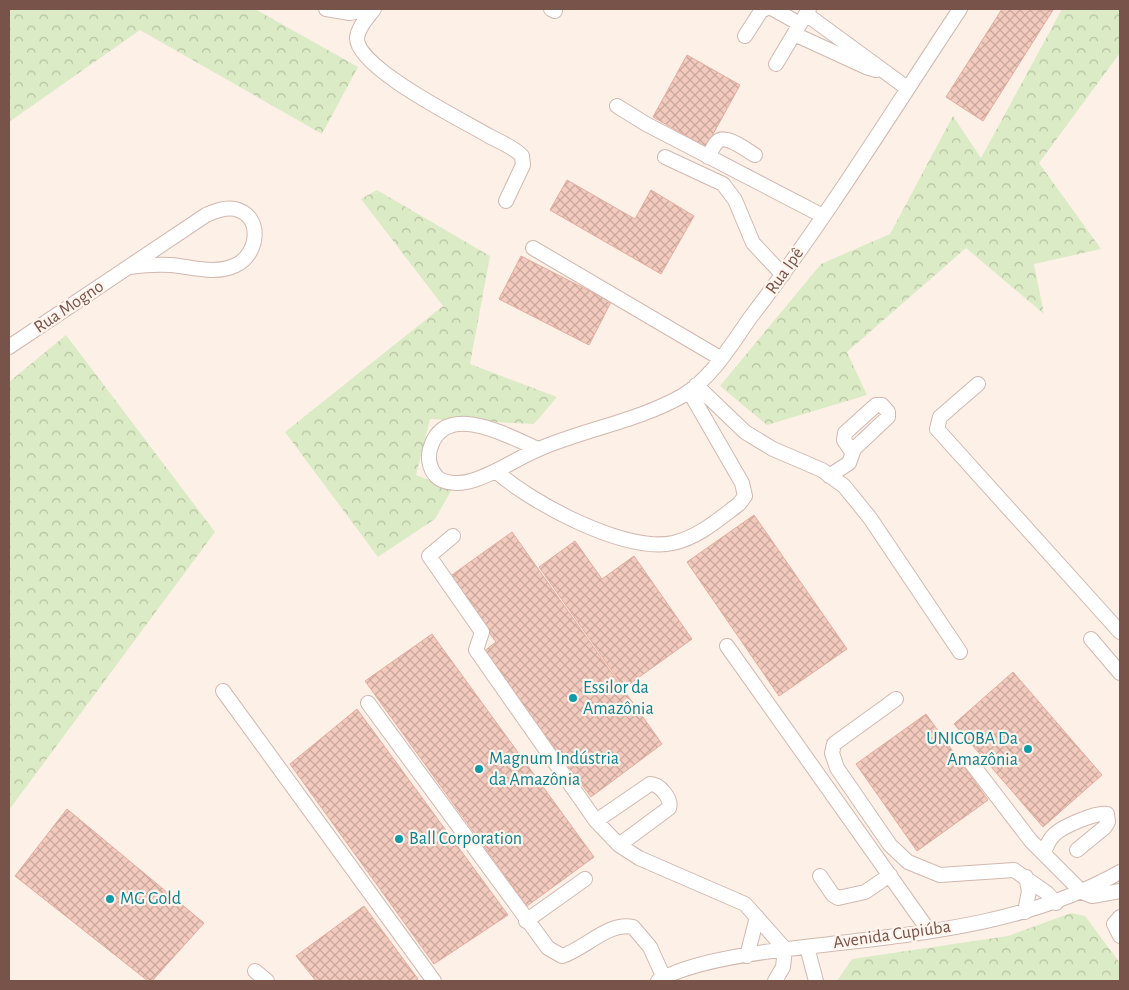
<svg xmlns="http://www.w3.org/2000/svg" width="1129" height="990" viewBox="0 0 1129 990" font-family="'Alegreya Sans',sans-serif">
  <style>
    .forest { fill: url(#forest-crowns) }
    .building { fill: url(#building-cross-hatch); stroke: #e5ad9e }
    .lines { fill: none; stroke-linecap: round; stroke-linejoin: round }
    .minor-casing { stroke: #d1b8af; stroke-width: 16 }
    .minor { stroke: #fff; stroke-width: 14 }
    .culture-dot { fill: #0f9aa8; stroke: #fff5ed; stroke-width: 2 }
    .labels { text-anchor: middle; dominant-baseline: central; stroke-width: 4.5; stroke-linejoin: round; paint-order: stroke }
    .street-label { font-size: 18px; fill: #77534a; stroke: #fff5ed }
    .culture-label { font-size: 18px; fill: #0d838f; stroke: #fff5ed; text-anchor: start }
  </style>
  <defs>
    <pattern id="forest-crowns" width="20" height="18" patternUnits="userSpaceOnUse" patternTransform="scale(1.25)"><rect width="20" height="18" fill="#dbebc5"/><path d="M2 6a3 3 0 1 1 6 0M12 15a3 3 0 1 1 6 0" fill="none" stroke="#b6c1a2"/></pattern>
    <pattern id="building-cross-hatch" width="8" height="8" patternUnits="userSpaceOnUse" patternTransform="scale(1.25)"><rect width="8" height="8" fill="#f3cabe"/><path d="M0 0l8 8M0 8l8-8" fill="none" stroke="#caa79c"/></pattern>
  </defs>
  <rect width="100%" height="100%" fill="#fdf0e7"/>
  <path class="forest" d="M9 9H255L358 67 322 134 140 30 9 122Z
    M1062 9H1120V53L1039 163 1101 249 1034 264 1044 314 966 248 847 352 867 395 767 425 720 386 821 264 890 234 953 116 981 158Z
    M377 190 490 256 470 364 557 397 534 424 430 419 416 475 452 489 435 519 378 557 285 432 443 306 361 199Z
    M66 335 215 532 9 810V382Z
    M1071 913 1085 916 1120 963V981H837L852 959 1008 936Z"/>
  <path class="building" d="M1002 9 1053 10 983 121 946 97Z
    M687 55 740 85 706 147 653 117Z
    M567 180 635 219 651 190 694 216 661 274 550 210Z
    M521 256 611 302 589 345 499 299Z
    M754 515 847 649 779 696 687 562Z
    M512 532 662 744 591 797 483 652 496 642 449 577Z
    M575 541 602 579 634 556 692 639 624 688 539 567Z
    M432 634 594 857 527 906 365 681Z
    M1013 672 1102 775 1043 827 954 724Z
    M357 709 508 915 434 964 290 764Z
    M926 714 988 800 917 851 856 764Z
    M67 809 204 923 152 981H148L15 876Z
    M364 906 418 979 415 981H316L296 956Z"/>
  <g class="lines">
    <defs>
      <path id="minor" d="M326 9 350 13 371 9
        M374 9C368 17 358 27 357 38 356 68 464 121 489 136 500 142 514 147 522 156L523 165 506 201
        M551 9 555 11
        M773 9 800 24
        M806 14 907 88
        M794 34 866 67 876 70
        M745 36 761 11 765 9
        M776 64 809 9
        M617 106 646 124 823 216
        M665 157 723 184 735 200 753 243 783 275
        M708 157C711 152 713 146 717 142 725 133 746 150 755 155
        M533 248 720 358
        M9 347 206 215C215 211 225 207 235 209 264 216 258 255 236 265 216 275 192 267 171 265 157 264 144 265 129 267
        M978 384 940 417 937 429 1120 632
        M696 385 745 432 773 449 822 470 844 486 870 518 960 652
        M538 449C512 438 447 400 431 446 427 456 429 468 436 476 444 485 463 484 474 480 497 473 517 458 539 449 585 429 638 421 682 396 711 379 731 345 750 318 826 219 891 113 960 9
        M496 471C531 503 625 553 673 543 699 537 719 519 739 504L745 496 742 483 689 391
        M829 476 849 463 854 449 888 417V412L882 405H876L845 433 844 440 852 452
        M453 536 429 556 482 632 476 650 596 821 619 845 639 858 745 904 785 949 783 967 775 981
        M1091 639 1120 673
        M727 646 929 931
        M223 691 434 981
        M896 699 838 741 834 744 832 753 837 768 890 845 908 862 940 875 1014 870 1047 893 1056 903
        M368 703 548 948 562 956C585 949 609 921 633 927L650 947 664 978
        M972 764 1031 841 1082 892 1092 896 1120 891
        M596 821 650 784C660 784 672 799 669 808L619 845
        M1044 852C1047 846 1049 839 1054 835 1061 827 1098 811 1107 814L1108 822 1105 827 1077 850
        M820 876 833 895 838 898 865 892 890 875
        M1025 912 1029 891 1026 877
        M1120 917 1114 924 1120 936
        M526 921 585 879
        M807 947 816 981
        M747 956 757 917
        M255 971 267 981
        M658 981C690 961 767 951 805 947 914 934 1024 926 1120 872"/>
    </defs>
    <use href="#minor" class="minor-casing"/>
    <use href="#minor" class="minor"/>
  </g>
  <g class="culture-dot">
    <circle cx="573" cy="698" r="5"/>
    <circle cx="1028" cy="749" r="5"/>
    <circle cx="479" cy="769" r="5"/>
    <circle cx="399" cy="839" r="5"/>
    <circle cx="110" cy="899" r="5"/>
  </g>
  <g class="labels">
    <g class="street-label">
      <text transform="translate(785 271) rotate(-55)">Rua Ipê</text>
      <text transform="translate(69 307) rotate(-34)">Rua Mogno</text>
      <text transform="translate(892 935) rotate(-8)">Avenida Cupiúba</text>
    </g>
    <g class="culture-label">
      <text x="583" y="688">Essilor da<tspan x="583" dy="21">Amazônia</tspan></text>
      <text x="1018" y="739" text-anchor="end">UNICOBA Da<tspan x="1018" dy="21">Amazônia</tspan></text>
      <text x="489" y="759">Magnum Indústria<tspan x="489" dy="21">da Amazônia</tspan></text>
      <text x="409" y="839">Ball Corporation</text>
      <text x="120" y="899">MG Gold</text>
    </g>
  </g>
  <rect width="1129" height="990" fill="none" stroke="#77534a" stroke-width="20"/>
</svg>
